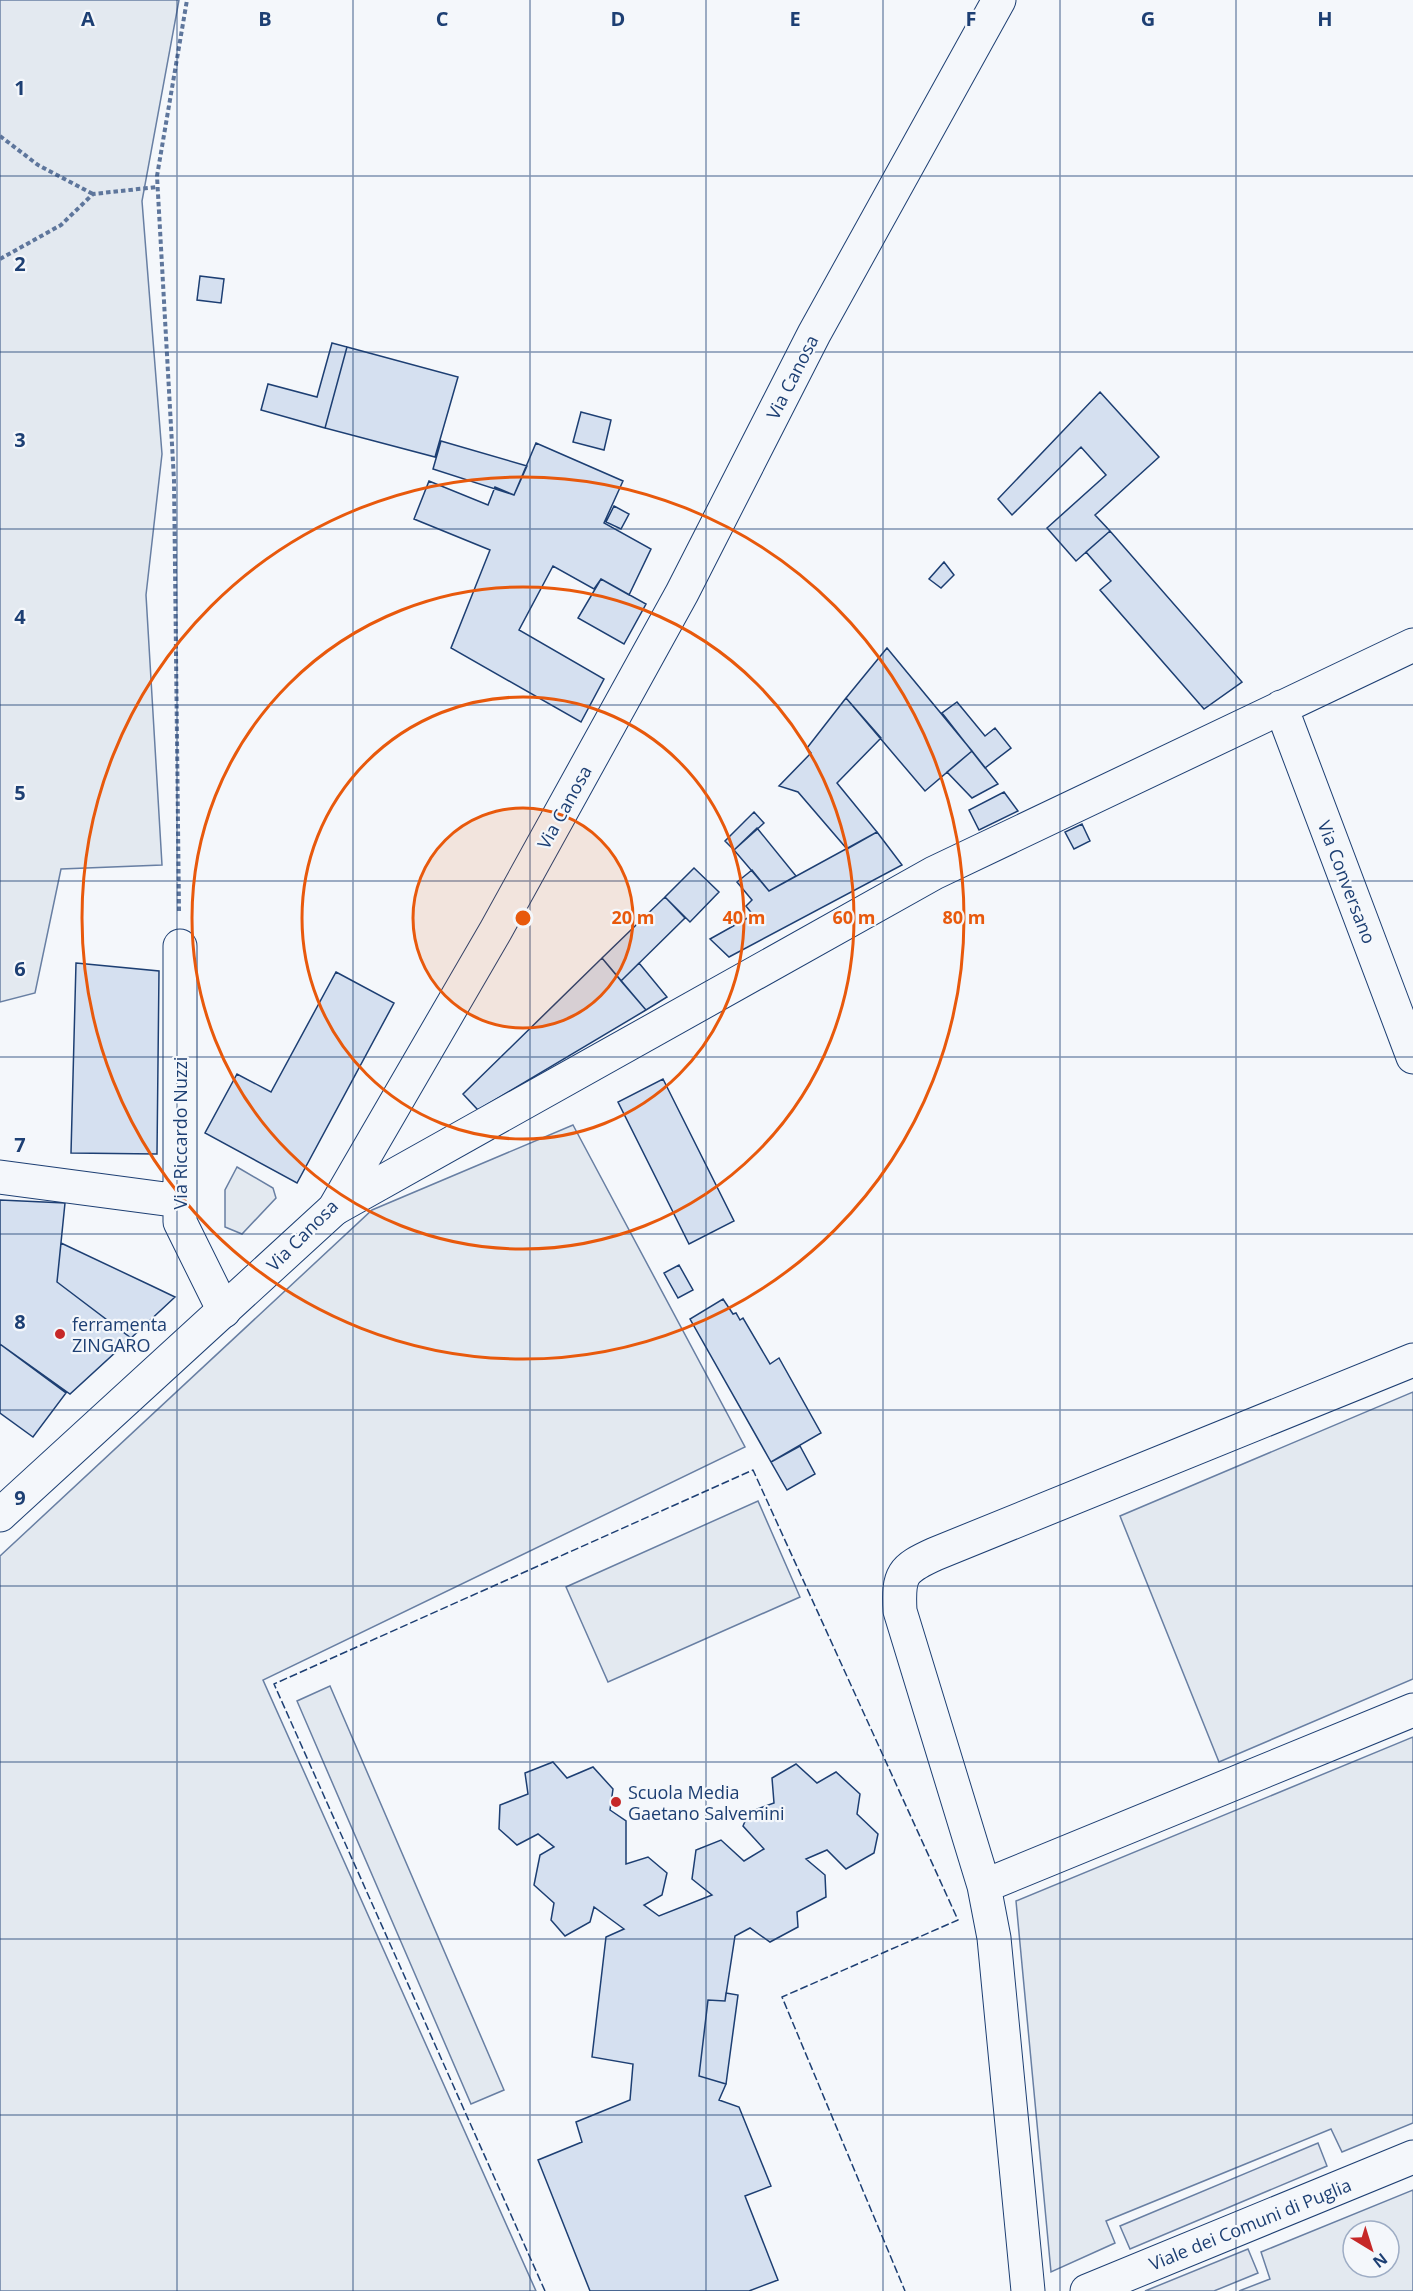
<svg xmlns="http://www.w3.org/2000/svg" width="1413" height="2291" viewBox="0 0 1413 2291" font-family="'Open Sans',sans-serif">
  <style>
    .green { fill: #e3e9f0; stroke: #687fa3; stroke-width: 1.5; fill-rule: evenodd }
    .parking { fill: #e3e8f0; stroke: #687fa3; stroke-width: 1.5 }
    .building { fill: #d5e0f0; stroke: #1d3f73; stroke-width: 1.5 }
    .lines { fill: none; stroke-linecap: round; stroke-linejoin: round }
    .street-casing { stroke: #1d3f73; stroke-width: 35 }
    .secondary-casing { stroke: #1d3f73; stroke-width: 35 }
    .path { stroke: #5e769c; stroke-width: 4; stroke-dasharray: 4.5 3; stroke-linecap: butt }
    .street { stroke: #f4f7fb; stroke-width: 33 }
    .secondary { stroke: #f4f7fb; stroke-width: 33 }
    .fence { stroke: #1d3f73; stroke-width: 1.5; stroke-dasharray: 8 3; stroke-linecap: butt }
    .grid { fill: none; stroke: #1d3f73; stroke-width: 1.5; stroke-opacity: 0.55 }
    .ring { fill: none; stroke: #e8590c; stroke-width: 3 }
    .poi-dot { fill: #c62828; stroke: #f4f7fb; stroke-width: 2 }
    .labels { text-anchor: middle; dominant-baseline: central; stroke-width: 4.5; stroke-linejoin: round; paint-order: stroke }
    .street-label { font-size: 18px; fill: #1d3f73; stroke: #f4f7fb }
    .poi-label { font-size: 18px; fill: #1d3f73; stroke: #f4f7fb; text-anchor: start }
    .grid-label { font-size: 20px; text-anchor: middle; font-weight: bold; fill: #1d3f73; stroke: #f4f7fb; stroke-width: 4.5; stroke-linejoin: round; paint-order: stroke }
    .centre { fill: #e8590c; stroke: #f4f7fb; stroke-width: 3 }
    .ring-label { font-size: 18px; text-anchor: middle; font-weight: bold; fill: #e8590c; stroke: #f4f7fb; stroke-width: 4.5; stroke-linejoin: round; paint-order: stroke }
  </style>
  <rect width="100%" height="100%" fill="#f4f7fb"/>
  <path class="green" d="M0 0H179L142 201 162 454 146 595 162 865 61 869 35 993 0 1002Z
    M573 1125 745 1447 263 1680 536 2291H0V1556L372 1210Z
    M237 1167 273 1188 276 1198 242 1234 225 1227V1190Z
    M1413 1392V1679L1219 1762 1120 1516Z
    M758 1501 800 1597 608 1682 566 1587Z
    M330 1686 504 2090 471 2104 297 1701Z
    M1413 1737V2123L1342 2152 1331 2129 1106 2221 1115 2243 1051 2272 1016 1901Z
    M1413 2190V2291H1239L1270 2279 1261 2252ZM1353 2231H1389V2267H1353Z"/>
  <path class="parking" d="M1318 2143 1327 2166 1130 2249 1120 2226Z
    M1248 2249 1258 2273 1214 2291H1145Z"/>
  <path class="building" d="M200 276 224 279 221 303 197 300Z
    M332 343 347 347 325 428 261 410 268 384 317 397Z
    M347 347 458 377 435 457 325 428Z
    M1100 392 1159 457 1095 515 1110 531 1076 561 1047 528 1106 475 1081 447 1012 515 998 499Z
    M581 412 611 420 604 450 573 442Z
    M441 441 527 466 514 495 433 469Z
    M536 443 623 481 604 523 651 549 629 595 601 579 594 589 553 566 519 630 604 679 581 722 451 648 490 550 414 519 429 481 488 505 495 487 514 495Z
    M614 506 629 514 621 529 606 522Z
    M1110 531 1242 682 1204 709 1100 590 1111 581 1086 552Z
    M944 562 954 575 941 588 929 579Z
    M601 579 646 604 624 644 578 618Z
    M887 648 972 751 925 791 846 698Z
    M846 698 881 738 837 783 877 832 847 849 798 792 779 786 811 753 807 748Z
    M957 702 985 736 995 728 1011 748 985 768 942 713Z
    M972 751 998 784 972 798 947 772Z
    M1004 792 1018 811 979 830 969 810Z
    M754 812 764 823 734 850 725 841Z
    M1082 824 1090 841 1074 849 1065 832Z
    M757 828 796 876 769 891 734 850Z
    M877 832 902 865 729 957 710 939 753 915 746 906 752 900 737 882 752 870 769 891Z
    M694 868 719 892 690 922 665 897Z
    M665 897 685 918 621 981 602 958Z
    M602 958 646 1010 478 1110 463 1094Z
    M76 963 159 971 157 1154 71 1153Z
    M639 963 667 997 646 1010 621 981Z
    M336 972 394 1003 297 1183 205 1133 237 1074 271 1092Z
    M663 1079 734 1221 689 1244 618 1102Z
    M0 1200 65 1203 57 1282 131 1338 70 1394 0 1344Z
    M61 1243 152 1286 175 1297 131 1338 57 1282Z
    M679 1265 693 1290 678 1298 664 1273Z
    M723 1299 733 1314 736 1313 740 1320 743 1318 770 1364 779 1358 821 1433 771 1462 690 1319Z
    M0 1344 66 1393 33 1437 0 1413Z
    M800 1446 815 1474 787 1490 771 1462Z
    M553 1762 567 1778 593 1767 613 1789 610 1810 626 1821V1864L648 1857 667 1873 662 1895 644 1905 659 1916 712 1895 692 1879 696 1850 721 1840 744 1861 764 1849 743 1826 749 1812 774 1803 772 1778 796 1764 817 1783 836 1772 860 1794 857 1814 878 1834 874 1853 846 1869 827 1850 806 1859 825 1875 826 1897 797 1912 798 1927 770 1942 750 1928 735 1936 725 2001 708 2000 699 2076 726 2084 719 2100 739 2107 771 2186 745 2196 778 2280 749 2291H590L538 2160 582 2142 576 2122 630 2100 633 2064 592 2057 606 1937 624 1929 594 1907 590 1922 565 1936 551 1920 554 1903 534 1885 540 1855 554 1847 538 1834 517 1845 499 1829 500 1805 528 1794 525 1773Z
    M726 1993 738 1995 726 2084 699 2076 708 2000 725 2001Z"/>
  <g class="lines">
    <defs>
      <path id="street" d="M1281 707 1413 1057
        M180 946V1222L224 1311
        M0 1177 180 1201
        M334 1209 934 873 1413 645
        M984 1886 1413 1710
        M1028 2291 994 1938 984 1886 900 1611C898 1574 902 1569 935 1554L1413 1360
        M1087 2291 1413 2157"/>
      <path id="secondary" d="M0 1515 334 1209 496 930 682 593 814 334 999 0"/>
    </defs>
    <use href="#street" class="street-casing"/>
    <use href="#secondary" class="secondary-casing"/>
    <path class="path" d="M0 136 38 165 93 194
      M0 259 61 225 93 194 157 187
      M179 911 174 480 157 176 187 0"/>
    <use href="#street" class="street"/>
    <use href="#secondary" class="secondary"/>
    <path class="fence" d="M545 2291 274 1684 753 1470 958 1920 782 1997 905 2291"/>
  </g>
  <path class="grid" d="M177 0V2291M353 0V2291M530 0V2291M706 0V2291M883 0V2291M1060 0V2291M1236 0V2291M0 176H1413M0 352H1413M0 529H1413M0 705H1413M0 881H1413M0 1057H1413M0 1234H1413M0 1410H1413M0 1586H1413M0 1762H1413M0 1939H1413M0 2115H1413"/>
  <circle cx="523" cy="918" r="110" fill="#e8590c" fill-opacity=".12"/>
  <g class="ring">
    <circle cx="523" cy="918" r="110"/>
    <circle cx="523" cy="918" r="221"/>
    <circle cx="523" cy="918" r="331"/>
    <circle cx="523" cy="918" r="441"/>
  </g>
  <g class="poi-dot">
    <circle cx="60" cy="1334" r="6"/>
    <circle cx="616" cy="1802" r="6"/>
  </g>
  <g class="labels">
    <g class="street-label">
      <text transform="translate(792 377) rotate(-63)">Via Canosa</text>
      <text transform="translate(564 807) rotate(-61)">Via Canosa</text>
      <text transform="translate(1347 882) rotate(69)">Via Conversano</text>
      <text transform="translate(180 1133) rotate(-90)">Via Riccardo Nuzzi</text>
      <text transform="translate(302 1235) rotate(-45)">Via Canosa</text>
      <text transform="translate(1250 2224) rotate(-22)">Viale dei Comuni di Puglia</text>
    </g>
    <g class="poi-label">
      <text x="72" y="1324">ferramenta<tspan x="72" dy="21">ZINGARO</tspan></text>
      <text x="628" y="1792">Scuola Media<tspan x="628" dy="21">Gaetano Salvemini</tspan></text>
    </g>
  </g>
  <g class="grid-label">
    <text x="88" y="26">A</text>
    <text x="265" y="26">B</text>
    <text x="442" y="26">C</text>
    <text x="618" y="26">D</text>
    <text x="795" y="26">E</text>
    <text x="971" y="26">F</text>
    <text x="1148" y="26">G</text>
    <text x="1325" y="26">H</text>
    <text x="20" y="95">1</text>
    <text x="20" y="271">2</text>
    <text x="20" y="447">3</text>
    <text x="20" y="624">4</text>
    <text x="20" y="800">5</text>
    <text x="20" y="976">6</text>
    <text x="20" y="1152">7</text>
    <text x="20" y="1329">8</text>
    <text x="20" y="1505">9</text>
  </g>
  <circle cx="523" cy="918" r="9" class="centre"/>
  <g class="ring-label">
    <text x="633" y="924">20 m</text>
    <text x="744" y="924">40 m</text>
    <text x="854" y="924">60 m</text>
    <text x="964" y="924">80 m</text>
  </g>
  <g transform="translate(1371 2249) rotate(142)"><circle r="28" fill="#f4f7fb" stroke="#9eadc5" stroke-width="1.5"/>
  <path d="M0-4.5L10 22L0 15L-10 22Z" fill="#c62828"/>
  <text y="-9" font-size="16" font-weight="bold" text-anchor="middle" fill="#1d3f73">N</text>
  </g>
</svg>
